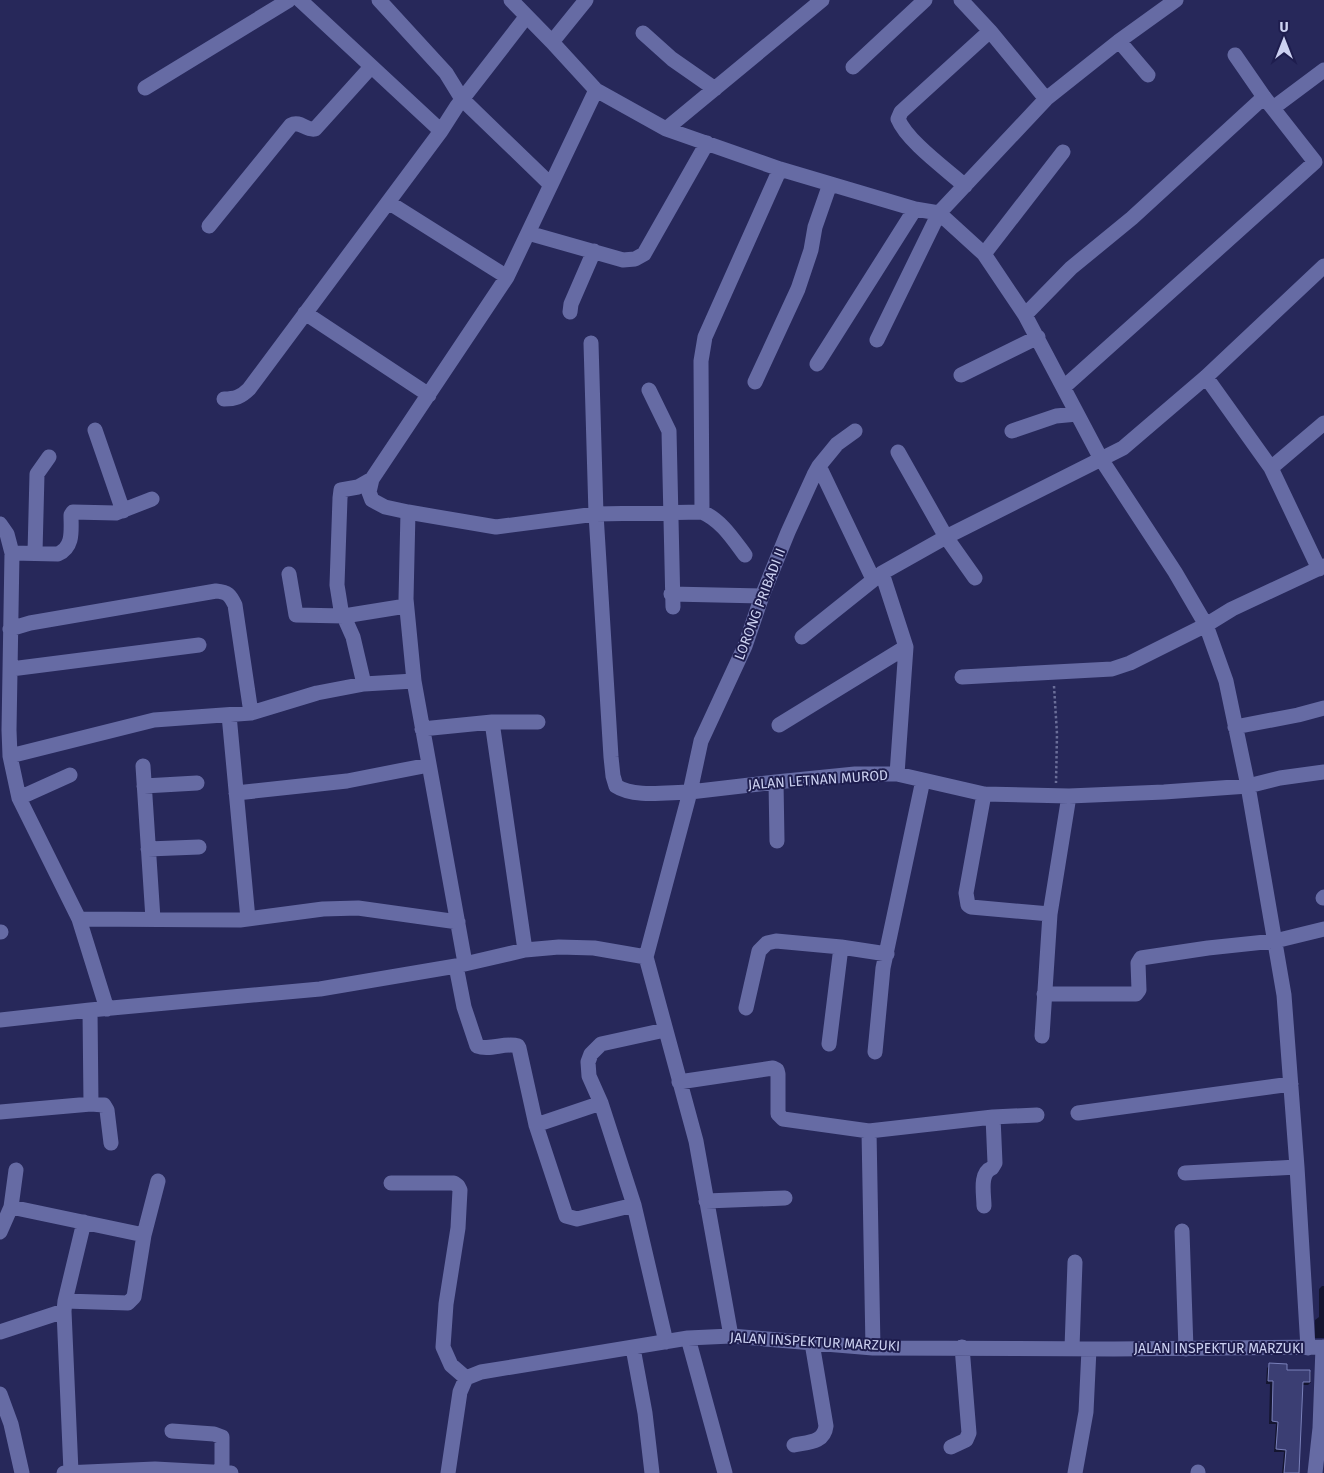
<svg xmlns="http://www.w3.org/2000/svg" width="1324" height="1473" viewBox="0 0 1324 1473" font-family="'Fira Sans',sans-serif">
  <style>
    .shadow { fill: #0007 }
    .building { fill: #3b3e73; stroke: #7a80ba }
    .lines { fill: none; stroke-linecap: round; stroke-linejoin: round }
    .path { stroke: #6b6e99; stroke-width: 2.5; stroke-dasharray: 2.5 2.5; stroke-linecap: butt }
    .minor { stroke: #666ba4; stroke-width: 15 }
    .labels { text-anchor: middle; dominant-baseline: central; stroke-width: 4; stroke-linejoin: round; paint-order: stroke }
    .street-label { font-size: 14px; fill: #ccd1f1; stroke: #1e1d4e }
  </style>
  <rect width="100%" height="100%" fill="#27285a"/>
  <path class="shadow" d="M1322 1286H1324V1338H1315V1320L1319 1317V1289Z
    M1270 1365 1286 1371 1311 1372V1382L1308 1385H1302L1298 1473H1282L1284 1452H1274L1276 1424H1269L1270 1384H1266L1267 1368Z"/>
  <path class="building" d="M1269 1363 1287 1364V1370H1310V1382H1303L1299 1473H1284L1286 1450 1276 1449 1278 1422 1272 1421 1273 1381H1268Z"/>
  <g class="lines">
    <path class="path" d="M1054 686 1057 734 1056 783"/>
    <path class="minor" d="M300 0 441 131
      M379 0 446 73 462 99 550 184
      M511 0 552 42 596 90 666 129 780 169 915 209 939 213 984 254 1025 315 1101 459 1175 572 1206 625 1226 681 1248 786 1284 995 1297 1167 1308 1348
      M961 0 990 31 1046 99
      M643 33 672 59 715 89
      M1119 41 1148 75
      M552 42 586 0
      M853 67 925 0
      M145 88 289 0
      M596 90 507 277 372 479 369 492 372 500 385 507 408 512 496 527 596 514 702 512C721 520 733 539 745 555
      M1273 108 1324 70
      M666 129 822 0
      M965 186C946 169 907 141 898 119L901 112 990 31
      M388 202 507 277
      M209 226 291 125C300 120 306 131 315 129L371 67
      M528 233 623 260 635 259 644 254 707 143
      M984 254 1063 152
      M570 312 571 304 594 251
      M305 313 429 395
      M1025 315 1071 268 1132 218 1264 97
      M877 340 939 213 1046 99 1119 41 1176 0
      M591 343 596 514 611 757 613 776 616 786C634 798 668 792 690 792L701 741 745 646 762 596 788 532 814 475 819 466 837 444 855 431
      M817 364 915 209
      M961 375 1038 337
      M1206 377 1271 468 1319 569
      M755 382 798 289 811 250 815 227 830 184
      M1064 387 1315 162 1264 97 1235 55
      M649 390 669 431 673 607
      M224 399C235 399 241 397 249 389L441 131 457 106 526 17
      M95 430 123 511
      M1012 431 1056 416 1077 414
      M898 452 946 537 975 578
      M819 466 873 579
      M1271 468 1324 423
      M408 512 406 599 414 681 465 963
      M702 512 701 361 705 337 780 169
      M0 524 7 534 12 553 9 730 10 756 19 798 79 919 107 1009
      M12 553 58 554C74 547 71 530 71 515L73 512 116 513 152 499
      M35 553 37 474 49 457
      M882 573 906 647 897 774
      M289 574 296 615 344 616 406 606
      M671 594 762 596
      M10 629 30 623 216 591C228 592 230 595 235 605L251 713
      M802 637 882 573 946 537 1123 448 1206 377 1324 266
      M11 669 199 645
      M962 677 1112 669 1130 663 1206 625 1232 609 1324 566
      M364 684 353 637 341 610 337 585 340 498 341 490 358 487 372 479
      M229 715 248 919
      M492 722H538
      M779 725 906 647
      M1235 727 1298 715 1324 708
      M422 729 492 722 525 950
      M10 756 154 720 251 713 317 693 364 684 414 681
      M143 766 153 919
      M776 782 777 841
      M144 786 197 783
      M236 793 347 781 429 765
      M984 794 966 893 968 905 971 907 1050 914
      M19 798 70 775
      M148 849 199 847
      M1323 898 1324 897
      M79 919 240 920 323 909 358 908 458 922
      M0 932H1
      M646 957 690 792 776 782 855 774H897L984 794 1069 796 1164 792 1248 786 1280 778 1324 772
      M456 966 464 1007 477 1046C490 1051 505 1042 518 1046L519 1048 536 1125 566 1216 577 1219 634 1205
      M1044 994H1136L1139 990 1138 963 1141 958 1208 948 1275 941 1324 929
      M746 1008 759 951 767 943 776 941 841 947 887 954
      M90 1010 91 1104
      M0 1020 90 1010 320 989 456 966 525 950 559 947 594 948 646 957 696 1141 731 1336
      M665 1030 601 1044 591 1054 588 1062 589 1076 601 1103 634 1205 666 1342
      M1042 1036 1050 914 1069 796
      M829 1044 841 947
      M875 1052 883 968 923 780
      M679 1082 773 1068 777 1070 778 1074V1114L783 1119 869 1131
      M0 1112 91 1104 104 1105 107 1110 111 1143
      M1078 1113 1291 1084
      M536 1125 601 1103
      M1185 1173 1297 1167
      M391 1183H454L458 1186 460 1190 458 1228 446 1304 443 1347 451 1365 466 1378
      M706 1201 785 1198
      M984 1206C984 1194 979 1173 992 1168L995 1163 993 1117
      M11 1207 144 1235 158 1181
      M1182 1231 1186 1349
      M0 1232 11 1207 16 1170
      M65 1301 128 1303 134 1297 144 1235
      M0 1332 64 1311
      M688 1338 725 1473
      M633 1348 645 1413 652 1473
      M873 1348 869 1131 993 1117 1037 1115
      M1072 1348 1075 1262
      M0 1394 11 1424 22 1473
      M172 1431 214 1434 222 1437V1472
      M794 1445C808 1442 824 1443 826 1426L812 1343
      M951 1447 966 1440 969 1433 962 1347
      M71 1472 64 1311 65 1301 84 1222
      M64 1473 155 1469 231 1473
      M448 1473 460 1392 466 1378 481 1372 688 1338 731 1336 873 1348 1114 1349 1324 1347
      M1075 1473 1086 1412 1089 1349
      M1198 1473V1472
      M1315 1473 1320 1428 1323 1347"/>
  </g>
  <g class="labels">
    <g class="street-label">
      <text transform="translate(760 604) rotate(-69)">LORONG PRIBADI II</text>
      <text transform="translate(818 780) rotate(-4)">JALAN LETNAN MUROD</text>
      <text transform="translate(815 1342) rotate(3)">JALAN INSPEKTUR MARZUKI</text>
      <text x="1219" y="1348">JALAN INSPEKTUR MARZUKI</text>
    </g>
  </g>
  <g transform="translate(1284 40)" stroke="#1e1d4e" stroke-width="4" paint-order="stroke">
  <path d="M0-4L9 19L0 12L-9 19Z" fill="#ccd1f1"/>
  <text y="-8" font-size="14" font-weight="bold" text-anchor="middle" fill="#ccd1f1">U</text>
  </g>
</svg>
